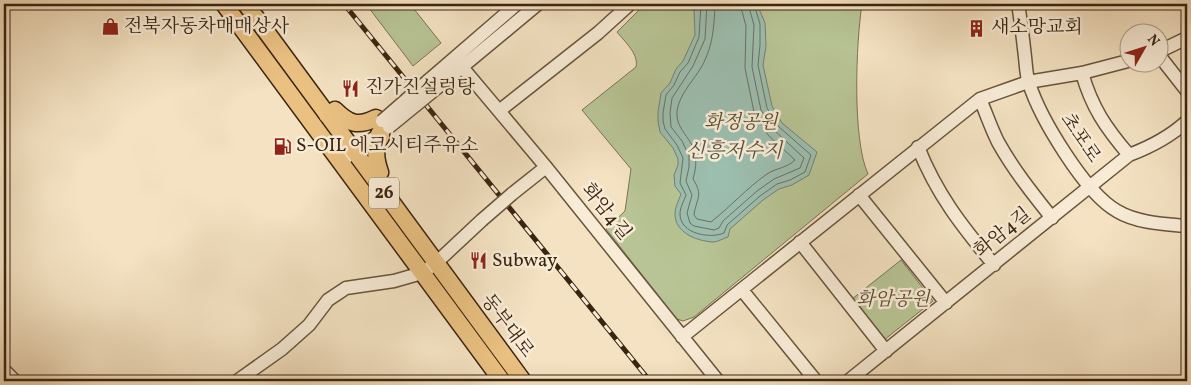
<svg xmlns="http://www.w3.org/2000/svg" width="1191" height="385" viewBox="0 0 1191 385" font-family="Vollkorn,'Noto Serif KR',serif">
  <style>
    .green { fill: #b8c495; stroke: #797452 }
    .water { fill: #9cbeaf; stroke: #75806f }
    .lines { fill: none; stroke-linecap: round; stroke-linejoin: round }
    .shore { stroke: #6b7160; stroke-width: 1 }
    .minor-casing { stroke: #68543c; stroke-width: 15 }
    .major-casing { stroke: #3a2410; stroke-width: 19 }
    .minor { stroke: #f8ecd7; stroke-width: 12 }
    .major { stroke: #eac181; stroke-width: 16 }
    .rail-casing { stroke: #3a2410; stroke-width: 5 }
    .rail { stroke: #f8ecd7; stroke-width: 3; stroke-dasharray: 9; stroke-linecap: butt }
    .minor-bridge-casing { stroke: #68543c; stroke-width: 15; stroke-linecap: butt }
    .minor-bridge { stroke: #f8ecd7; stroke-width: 12 }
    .labels { text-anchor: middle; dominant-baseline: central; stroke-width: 5; stroke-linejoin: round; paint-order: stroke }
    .shield { fill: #f8ecd7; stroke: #73604c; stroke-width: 1 }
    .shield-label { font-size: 18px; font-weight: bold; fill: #3a2410 }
    .poi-label { font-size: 19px; fill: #3a2410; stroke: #f8ecd7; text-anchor: start }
    .park-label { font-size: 19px; font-style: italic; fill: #5a4c31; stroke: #f8ecd7 }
    .street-label { font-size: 19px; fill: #3a2410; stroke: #f8ecd7 }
    .water-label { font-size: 20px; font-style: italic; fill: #575240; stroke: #f8ecd7 }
  </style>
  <rect width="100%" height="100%" fill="#f4e2c2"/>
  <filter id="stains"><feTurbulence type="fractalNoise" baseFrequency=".004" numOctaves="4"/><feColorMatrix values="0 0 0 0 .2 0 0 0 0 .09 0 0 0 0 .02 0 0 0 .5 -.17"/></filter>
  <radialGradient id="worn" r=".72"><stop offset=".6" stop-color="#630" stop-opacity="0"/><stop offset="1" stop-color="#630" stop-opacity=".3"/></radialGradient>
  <path class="green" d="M366 4H410L441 43 413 66Z
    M642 4H862C856 43 852 139 868 174L694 317 683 321 677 319 606 229 625 211 631 169 582 110 636 67C639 54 625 42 617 32L638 11Z
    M901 260 933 301 884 340 852 299Z"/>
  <path class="water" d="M697 4H757L765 23 766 46 763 65 772 106 782 123 817 152 809 175 792 185 779 189 763 200 730 229 728 237C724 238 718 242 713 242 697 241 675 233 675 214 675 207 679 200 681 194L675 186 674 175 678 165V159L673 148 660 132 658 121V112L661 93 670 83 676 69 683 61 695 35 694 9Z"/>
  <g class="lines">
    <path class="shore" d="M701 4 699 37 688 63 680 72 674 85 666 95 663 113V121L665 129 677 145 683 158 680 183 686 195C684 201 680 207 680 214 680 234 710 239 724 233L727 225 760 196 777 184 790 180 805 172 811 155 778 126 767 108 758 65 760 45V24L754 4
      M707 4 705 39 693 66 672 98 670 113 671 127 682 141 689 156V167L686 181 692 195 687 213 690 223 694 226 714 230 719 228 723 221 757 191 774 179 800 168 804 158 774 130 761 110 752 67 754 25 748 4
      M715 4C714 28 713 49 699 71 691 83 679 96 677 111 675 137 705 139 693 179 704 196 696 199 694 215L697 219 711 222C730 207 747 188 767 174 776 168 787 168 795 160L768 135 754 112 745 68 746 26 740 4"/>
    <defs>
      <path id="minor" d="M1018 4C1021 21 1023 39 1025 57 1026 65 1026 75 1029 83 1040 118 1085 193 1117 211 1137 223 1164 224 1187 226
        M1158 52 1187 38
        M1158 54 1187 91
        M462 67 546 167 718 381
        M1082 73C1092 108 1106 128 1129 155
        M429 80 517 4
        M438 87 538 4
        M980 99C986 113 991 128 998 142 1013 169 1032 193 1052 218
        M499 111 598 33 630 4
        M918 147C937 195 962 226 994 265
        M341 161 384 131
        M512 194 546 167
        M859 195 946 303
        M800 242 886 351
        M742 290 816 381
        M682 337 980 99 1028 82 1082 73 1128 61
        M4 370 15 381
        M237 381 282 349 309 325 328 300 346 288 394 281 422 273 436 263 482 220
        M848 381 1129 155C1150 147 1170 137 1187 121"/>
      <path id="major" d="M224 4 502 381
        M246 4 523 381
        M327 115 335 110C349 124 358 127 376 118L379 123
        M373 177 380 172C376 161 374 147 381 137L379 134"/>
    </defs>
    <use href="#minor" class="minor-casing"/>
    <use href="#major" class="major-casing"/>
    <use href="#minor" class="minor"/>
    <use href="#major" class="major"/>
    <defs>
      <path id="rail" d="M344 4 650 381"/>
    </defs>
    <use href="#rail" class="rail-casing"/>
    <use href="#rail" class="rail"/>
    <defs>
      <path id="minor-bridge" d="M382 121 429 80
        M389 127 438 87
        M482 220 512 194"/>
    </defs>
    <use href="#minor-bridge" class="minor-bridge-casing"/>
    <use href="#minor-bridge" class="minor-bridge"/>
  </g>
  <defs>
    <symbol id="shop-bare" viewBox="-9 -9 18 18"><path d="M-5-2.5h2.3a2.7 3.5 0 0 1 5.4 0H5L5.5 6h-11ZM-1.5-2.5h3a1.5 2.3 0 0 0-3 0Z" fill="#8f2418" stroke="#f8ecd7" stroke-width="2.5" paint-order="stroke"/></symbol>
    <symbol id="building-bare" viewBox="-9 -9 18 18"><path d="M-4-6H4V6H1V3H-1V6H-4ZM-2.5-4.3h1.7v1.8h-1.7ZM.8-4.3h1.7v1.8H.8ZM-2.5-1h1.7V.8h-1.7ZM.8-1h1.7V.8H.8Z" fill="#8f2418" stroke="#f8ecd7" stroke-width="2.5" paint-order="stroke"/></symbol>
    <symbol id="restaurant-bare" viewBox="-9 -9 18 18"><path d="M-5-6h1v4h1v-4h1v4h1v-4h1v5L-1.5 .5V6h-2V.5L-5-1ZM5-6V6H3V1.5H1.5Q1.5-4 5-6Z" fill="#8f2418" stroke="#f8ecd7" stroke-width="2.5" paint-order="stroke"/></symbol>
    <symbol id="fuel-bare" viewBox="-9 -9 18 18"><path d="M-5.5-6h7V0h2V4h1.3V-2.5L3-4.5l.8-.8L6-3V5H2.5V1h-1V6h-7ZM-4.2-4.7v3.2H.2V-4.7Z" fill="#8f2418" stroke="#f8ecd7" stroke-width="2.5" paint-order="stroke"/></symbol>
  </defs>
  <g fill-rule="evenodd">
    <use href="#shop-bare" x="98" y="14" width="25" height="25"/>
    <use href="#building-bare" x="964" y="16" width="25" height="25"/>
    <use href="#restaurant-bare" x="338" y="76" width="25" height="25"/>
    <use href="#fuel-bare" x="270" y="134" width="25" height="25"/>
    <use href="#restaurant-bare" x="466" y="248" width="25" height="25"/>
  </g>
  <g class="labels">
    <rect class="shield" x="369" y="177.5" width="30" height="31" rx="4"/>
    <g class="shield-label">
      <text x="384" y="193">26</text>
    </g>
    <g class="poi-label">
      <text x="124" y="27">전북자동차매매상사</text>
      <text x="991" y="28">새소망교회</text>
      <text x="365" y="88">진가진설렁탕</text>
      <text x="296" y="146">S-OIL 에코시티주유소</text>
      <text x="492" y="261">Subway</text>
    </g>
    <g class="park-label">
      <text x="741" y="123">화정공원</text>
      <text x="893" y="300">화암공원</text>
    </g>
    <g class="street-label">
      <text transform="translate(1080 138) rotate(56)">초포로</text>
      <text transform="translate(606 212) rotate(51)">화암4길</text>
      <text transform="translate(1003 233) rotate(-39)">화암4길</text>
      <text transform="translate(507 326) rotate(53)">동부대로</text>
    </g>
    <g class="water-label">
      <text x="734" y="152">신흥저수지</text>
    </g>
  </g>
  <rect width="1191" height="385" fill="none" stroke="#f4e2c2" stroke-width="20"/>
  <rect x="5" y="5" width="1181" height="375" fill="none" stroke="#3a2410" stroke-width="2.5"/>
  <rect x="10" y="10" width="1171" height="365" fill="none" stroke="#3a2410"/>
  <g transform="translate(1144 48) rotate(51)"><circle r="24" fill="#f8ecd7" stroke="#ac9c87"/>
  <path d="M0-4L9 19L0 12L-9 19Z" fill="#8f2418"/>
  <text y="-8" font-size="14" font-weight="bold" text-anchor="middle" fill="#3a2410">N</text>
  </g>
  <rect width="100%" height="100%" filter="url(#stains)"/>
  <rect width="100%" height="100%" fill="url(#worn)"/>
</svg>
